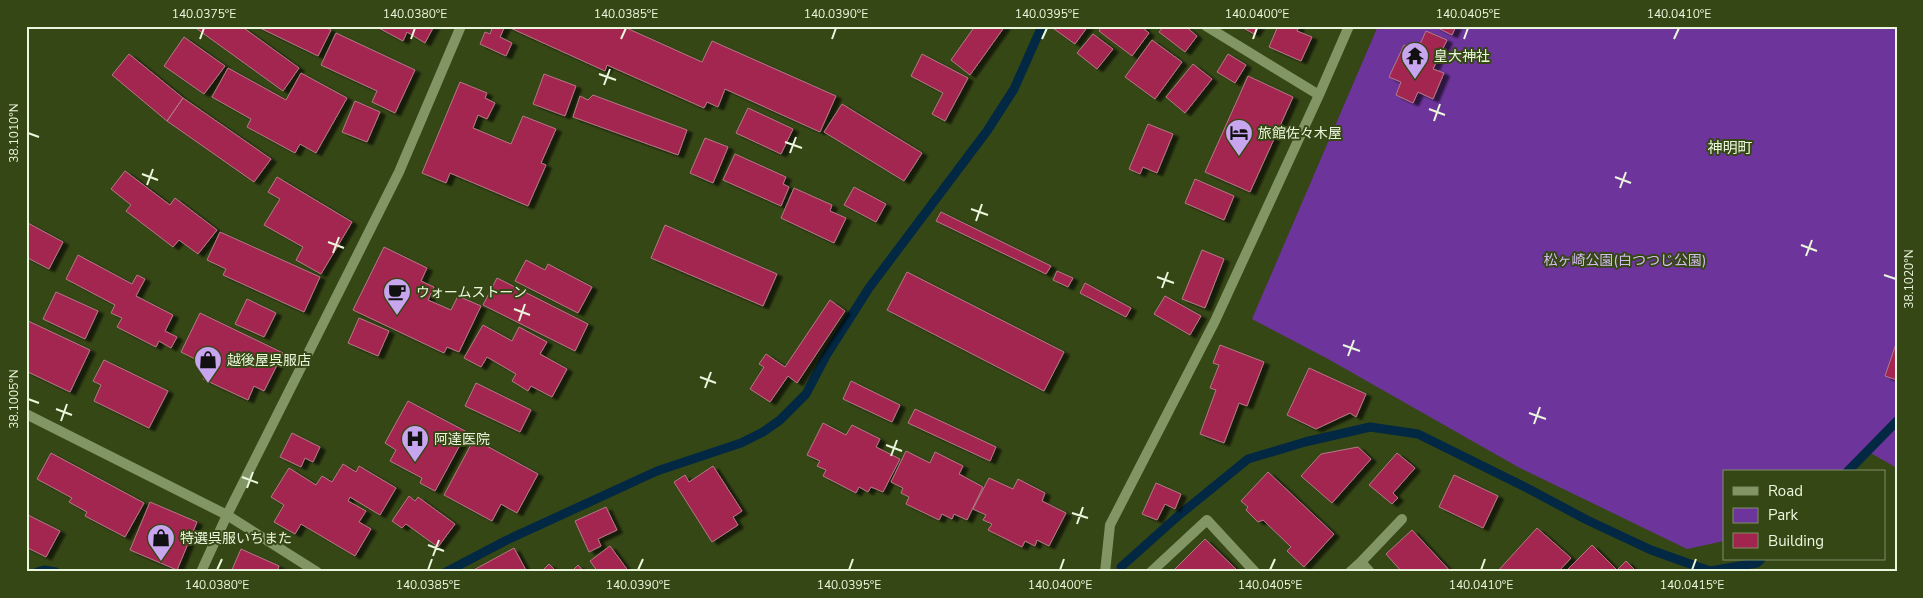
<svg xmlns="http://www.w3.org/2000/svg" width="1923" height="598" viewBox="0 0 1923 598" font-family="'Nunito Sans','Noto Sans JP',sans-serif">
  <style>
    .green { fill: #6d359c }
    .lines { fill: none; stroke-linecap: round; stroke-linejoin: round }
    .stream { stroke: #022843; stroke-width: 9 }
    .building { fill: #a2254f; stroke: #b47985; filter: url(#shadow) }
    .service { stroke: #829564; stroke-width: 10 }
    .minor { stroke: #829564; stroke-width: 10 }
    .tertiary { stroke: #829564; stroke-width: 10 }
    .ticks { fill: none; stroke: #ebf7dc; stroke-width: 2 }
    .labels { text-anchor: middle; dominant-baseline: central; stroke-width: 4; stroke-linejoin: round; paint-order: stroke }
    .poi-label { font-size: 14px; fill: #ebf7dc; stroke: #364716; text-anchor: start }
    .park-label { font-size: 14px; fill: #d4bcf1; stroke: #364716 }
    .neighbourhood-label { font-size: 15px; fill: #ebf7dc; stroke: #364716 }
    .neatline { fill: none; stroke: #ebf7dc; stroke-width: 2 }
    .ticks-label { font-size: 12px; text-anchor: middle; fill: #ebf7dc }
  </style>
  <defs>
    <filter id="shadow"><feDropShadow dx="5.5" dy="3" stdDeviation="1" flood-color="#0009"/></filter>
  </defs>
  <rect width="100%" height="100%" fill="#364716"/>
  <path class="green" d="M1378 26H1897V468L1869 452 1842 472H1724V541L1687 549 1518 467 1328 359 1252 319Z"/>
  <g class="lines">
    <path class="stream" d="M1847 472 1897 421
      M1121 567 1178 516 1248 459 1305 442 1370 427 1418 434 1525 487 1587 520 1651 550 1710 571 1757 563 1761 559
      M37 572 44 570 56 572
      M446 572 507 540 657 471 741 443 763 432 780 420 806 394 827 354 869 288 987 131 1014 89 1042 26"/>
  </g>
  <path class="building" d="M193 26H241L299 68 283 91Z
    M256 26H323L331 30 318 56Z
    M375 26H434L425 43 407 32 403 41Z
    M493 26H505L500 37 512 43 506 56 480 44 485 32 490 34Z
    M506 26H622L702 62 712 41 836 96 820 132 725 89 718 107 707 102 704 108 607 65 605 71Z
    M975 26H1005L970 75 951 60Z
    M1050 26H1088L1075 44Z
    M1102 26H1145L1143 28 1149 33 1132 56 1099 31Z
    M1164 26H1185L1197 36 1185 52 1159 32Z
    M1240 26H1259L1254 34Z
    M1278 26H1299L1297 31 1312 37 1301 61 1269 47Z
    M1434 26H1456L1452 35Z
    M1426 31 1447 40 1433 69 1444 73 1433 99 1418 92 1413 103 1396 95 1401 82 1389 77 1404 45 1417 51Z
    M336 33 415 70 395 113 372 102 377 91 321 65Z
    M1093 34 1113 49 1097 69 1077 53Z
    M184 37 225 66 204 94 164 66Z
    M1152 40 1182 62 1155 99 1125 77Z
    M129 54 183 98 167 121 112 75Z
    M922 54 968 78 945 121 932 114 943 93 911 76Z
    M1228 54 1246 65 1235 83 1217 72Z
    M1193 64 1212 79 1185 113 1166 97Z
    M228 68 286 100 301 73 347 98 316 153 300 144 295 153 247 127 251 119 212 97Z
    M544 74 576 86 565 116 533 104Z
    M1248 76 1293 97 1250 192 1205 172Z
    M460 82 487 93 485 98 495 103 487 119 478 115 473 128 511 144 523 116 556 129 541 163 546 165 528 206 450 173 446 183 422 173Z
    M593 95 687 130 678 155 573 117 580 96 588 100Z
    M183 98 271 159 254 182 167 121Z
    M355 101 380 112 367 142 342 132Z
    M842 104 922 153 904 181 824 132Z
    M748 108 793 129 781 154 736 133Z
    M1148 124 1173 134 1157 173 1143 167 1140 174 1129 169Z
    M705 138 728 147 713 183 690 173Z
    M735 154 786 177 783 184 789 187 781 206 723 180Z
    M125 171 170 205 175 198 217 230 198 254 179 240 173 247 126 211 131 205 111 189Z
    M277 177 352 222 321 274 296 260 303 247 264 225 280 199 268 192Z
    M1195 179 1234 196 1224 220 1185 203Z
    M854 187 886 204 876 222 844 205Z
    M794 188 832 205 830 211 846 218 834 243 781 218Z
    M941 212 1051 266 1046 274 936 221Z
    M26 222 63 242 49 269 26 257Z
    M665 225 777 274 763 306 651 258Z
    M220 232 320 277 304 312 223 275 226 269 207 260Z
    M384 247 427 268 421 281 434 287 428 300 451 310 458 296 481 306 459 352 447 347 444 353 353 310Z
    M1202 250 1224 259 1205 308 1182 299Z
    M78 255 132 284 137 275 145 279 136 296 173 315 165 331 177 337 171 348 159 341 156 347 117 327 122 318 111 313 115 305 66 279Z
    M526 260 545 270 548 264 592 287 578 313 515 281Z
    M1057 271 1073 278 1068 287 1053 280Z
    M907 272 1064 352 1044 391 887 310Z
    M497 278 588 324 575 351 483 305Z
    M1085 283 1131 308 1126 317 1080 293Z
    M56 292 98 311 85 339 43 319Z
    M1165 296 1201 316 1190 335 1154 314Z
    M247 299 276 313 264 337 235 324Z
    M830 300 845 311 797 383 788 376 770 402 750 389 764 367 759 364 766 354 785 367Z
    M200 313 283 353 264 391 254 386 248 400 203 379 209 366 181 352Z
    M359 318 389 331 378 356 348 343Z
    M26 320 90 350 70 392 26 371Z
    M483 325 512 341 519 327 547 342 540 354 567 369 552 397 531 386 528 391 512 381 516 374 487 357 481 367 464 358Z
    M1897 341V380L1885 376Z
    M1220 345 1264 362 1247 406 1239 403 1224 443 1200 434 1216 390 1210 388 1219 365 1213 363Z
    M104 360 168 391 149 428 94 401 101 385 93 381Z
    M1309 368 1366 394 1356 417 1350 413 1316 429 1287 415Z
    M851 381 900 405 892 422 843 399Z
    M476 383 531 410 520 432 465 406Z
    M408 401 467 432 435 491 420 483 422 478 390 461 396 450 385 443Z
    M915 409 996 447 990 461 908 423Z
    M823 423 846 435 852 425 880 439 876 447 900 459 883 492 871 487 868 492 859 487 856 493 823 476 826 470 817 466 820 461 807 455Z
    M292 433 320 447 313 462 305 458 301 467 280 457Z
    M474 439 538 474 517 513 501 504 492 521 444 495Z
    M1358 447 1371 459 1332 503 1301 476 1321 454Z
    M906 451 930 463 935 452 963 466 959 474 983 487 967 520 954 514 952 519 942 514 939 520 906 504 909 497 901 493 903 488 891 482Z
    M51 453 144 503 125 537 85 516 87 512 69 502 72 498 37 479Z
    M1397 453 1415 468 1393 493 1398 498 1392 504 1369 485Z
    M343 464 356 472 359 466 396 488 380 515 350 497 348 501 366 511 359 522 371 529 355 556 301 524 295 534 274 522 284 505 271 497 289 468 316 485 322 476 332 482Z
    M713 466 742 511 733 517 738 525 712 542 674 482 685 475 689 482Z
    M1268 472 1334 534 1304 567 1287 551 1291 547 1263 520 1258 522 1246 510 1248 507 1241 501Z
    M1454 475 1498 496 1483 528 1439 507Z
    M989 478 1013 489 1018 479 1045 493 1042 501 1066 513 1049 546 1037 540 1035 546 1025 541 1022 547 988 530 992 524 983 520 986 515 973 509Z
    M1156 483 1181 494 1175 509 1165 504 1157 520 1142 514Z
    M409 496 415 501 418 497 455 524 438 547 406 524 402 528 392 521Z
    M150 502 197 522 177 570 130 550Z
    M606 507 617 530 598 539 601 546 589 552 575 521Z
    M26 514 60 531 46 557 26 547Z
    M1537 528 1571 558 1558 572H1497Z
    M1412 530 1451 572H1402L1386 554Z
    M1205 539 1239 572H1172Z
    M1592 545 1617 570 1626 561 1637 572H1565Z
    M610 546 629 572H598L590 561Z
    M514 548 527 572H470Z
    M241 549 279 566 277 572H231Z
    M549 564 557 572H541Z
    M578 565 584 572H571Z"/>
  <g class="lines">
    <path class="service" d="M1361 562 1402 519
      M1151 572 1207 520 1255 572
      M1350 572 1361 562 1370 572"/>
    <path class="minor" d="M1206 26 1319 95
      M26 414 227 515 317 572
      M1105 572 1110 525 1215 321 1319 95 1349 26"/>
    <path class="tertiary" d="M201 572 227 515 399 172 461 26"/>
  </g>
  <path class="ticks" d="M200 39 204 28M411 39 415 28M621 39 626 28M832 39 836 28M1042 39 1047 28M1253 39 1257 28M1464 39 1468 28M1674 39 1679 28M599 74 616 80M604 85 610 69M1429 109 1445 115M1434 121 1440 104M28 133 39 137M785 142 802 148M790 153 796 137M142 174 158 180M1615 177 1631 183M147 185 153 169M1620 188 1626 172M971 209 988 215M976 221 982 204M328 242 344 248M1801 245 1817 251M333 253 339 237M1806 256 1812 240M1884 275 1896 279M1157 277 1174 283M1162 288 1168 272M514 309 530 315M519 321 525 304M1343 345 1360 351M1348 356 1354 340M700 377 716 383M705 388 711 372M28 399 39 403M56 409 72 415M1529 413 1546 419M61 421 67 404M1534 424 1540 407M886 445 902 451M891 456 897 440M242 477 258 483M247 488 253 472M1072 513 1088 518M1077 524 1083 507M428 545 444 551M433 556 439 540M217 570 222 559M428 570 432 559M638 570 643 559M849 570 853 559M1060 570 1064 559M1270 570 1275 559M1481 570 1485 559M1692 570 1696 559"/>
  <defs>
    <symbol id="temple-pin" viewBox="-11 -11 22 30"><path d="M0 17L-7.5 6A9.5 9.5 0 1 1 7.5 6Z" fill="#c8a5ef" stroke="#364716"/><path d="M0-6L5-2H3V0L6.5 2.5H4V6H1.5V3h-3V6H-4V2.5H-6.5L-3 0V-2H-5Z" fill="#111"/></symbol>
    <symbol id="hotel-pin" viewBox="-11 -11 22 30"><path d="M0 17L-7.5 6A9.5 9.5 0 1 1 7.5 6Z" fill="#c8a5ef" stroke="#364716"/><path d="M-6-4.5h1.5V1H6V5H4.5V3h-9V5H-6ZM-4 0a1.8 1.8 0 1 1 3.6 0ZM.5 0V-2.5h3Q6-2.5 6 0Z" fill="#111"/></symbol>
    <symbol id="cafe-pin" viewBox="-11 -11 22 30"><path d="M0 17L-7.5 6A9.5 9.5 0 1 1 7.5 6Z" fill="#c8a5ef" stroke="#364716"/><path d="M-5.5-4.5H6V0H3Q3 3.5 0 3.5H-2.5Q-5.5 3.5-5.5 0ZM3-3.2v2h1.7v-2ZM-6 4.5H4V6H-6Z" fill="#111"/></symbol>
    <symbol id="shop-pin" viewBox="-11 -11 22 30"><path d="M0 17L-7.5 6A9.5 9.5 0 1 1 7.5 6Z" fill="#c8a5ef" stroke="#364716"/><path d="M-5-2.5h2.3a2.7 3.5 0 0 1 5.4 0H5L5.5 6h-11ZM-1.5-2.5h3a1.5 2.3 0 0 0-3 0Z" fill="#111"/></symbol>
    <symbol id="hospital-pin" viewBox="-11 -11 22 30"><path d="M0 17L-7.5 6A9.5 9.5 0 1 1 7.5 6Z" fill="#c8a5ef" stroke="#364716"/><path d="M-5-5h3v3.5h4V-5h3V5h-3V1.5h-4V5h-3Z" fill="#111"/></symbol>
  </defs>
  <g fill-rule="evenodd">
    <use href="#temple-pin" x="1399" y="40" width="32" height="43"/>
    <use href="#hotel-pin" x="1223" y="117" width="32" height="43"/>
    <use href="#cafe-pin" x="381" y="276" width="32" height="43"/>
    <use href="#shop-pin" x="192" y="344" width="32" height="43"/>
    <use href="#hospital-pin" x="399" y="423" width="32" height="43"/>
    <use href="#shop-pin" x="145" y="522" width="32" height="43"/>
  </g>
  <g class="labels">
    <g class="poi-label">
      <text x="1434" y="56">皇大神社</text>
      <text x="1258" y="133">旅館佐々木屋</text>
      <text x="416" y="292">ウォームストーン</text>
      <text x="227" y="360">越後屋呉服店</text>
      <text x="434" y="439">阿達医院</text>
      <text x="180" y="538">特選呉服いちまた</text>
    </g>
    <g class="park-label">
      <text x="1625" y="260">松ヶ崎公園(白つつじ公園)</text>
    </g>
    <g class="neighbourhood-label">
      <text x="1730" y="148">神明町</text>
    </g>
  </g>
  <rect width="1923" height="598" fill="none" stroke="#364716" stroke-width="55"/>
  <rect x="1723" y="470" width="162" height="90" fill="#364716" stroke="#7e8d65"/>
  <rect x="1733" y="487" width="25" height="8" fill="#829564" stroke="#7e8d65"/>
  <text x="1768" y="496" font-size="15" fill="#ebf7dc">Road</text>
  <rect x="1733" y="508" width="25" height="15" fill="#6d359c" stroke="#7e8d65"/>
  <text x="1768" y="520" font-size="15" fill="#ebf7dc">Park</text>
  <rect x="1733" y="533" width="25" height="15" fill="#a2254f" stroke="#7e8d65"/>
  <text x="1768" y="546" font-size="15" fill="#ebf7dc">Building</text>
  <rect x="28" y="28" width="1868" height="542" class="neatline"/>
  <g class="ticks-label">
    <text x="204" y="18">140.0375°E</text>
    <text x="415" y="18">140.0380°E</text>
    <text x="626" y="18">140.0385°E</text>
    <text x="836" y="18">140.0390°E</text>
    <text x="1047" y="18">140.0395°E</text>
    <text x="1257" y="18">140.0400°E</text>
    <text x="1468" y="18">140.0405°E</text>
    <text x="1679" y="18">140.0410°E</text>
    <text transform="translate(14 133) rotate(-90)" y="4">38.1010°N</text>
    <text transform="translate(1909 279) rotate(-90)" y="4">38.1020°N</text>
    <text transform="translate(14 399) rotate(-90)" y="4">38.1005°N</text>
    <text x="217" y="589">140.0380°E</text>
    <text x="428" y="589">140.0385°E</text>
    <text x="638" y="589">140.0390°E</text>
    <text x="849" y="589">140.0395°E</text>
    <text x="1060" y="589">140.0400°E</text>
    <text x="1270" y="589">140.0405°E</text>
    <text x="1481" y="589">140.0410°E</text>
    <text x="1692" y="589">140.0415°E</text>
  </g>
</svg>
